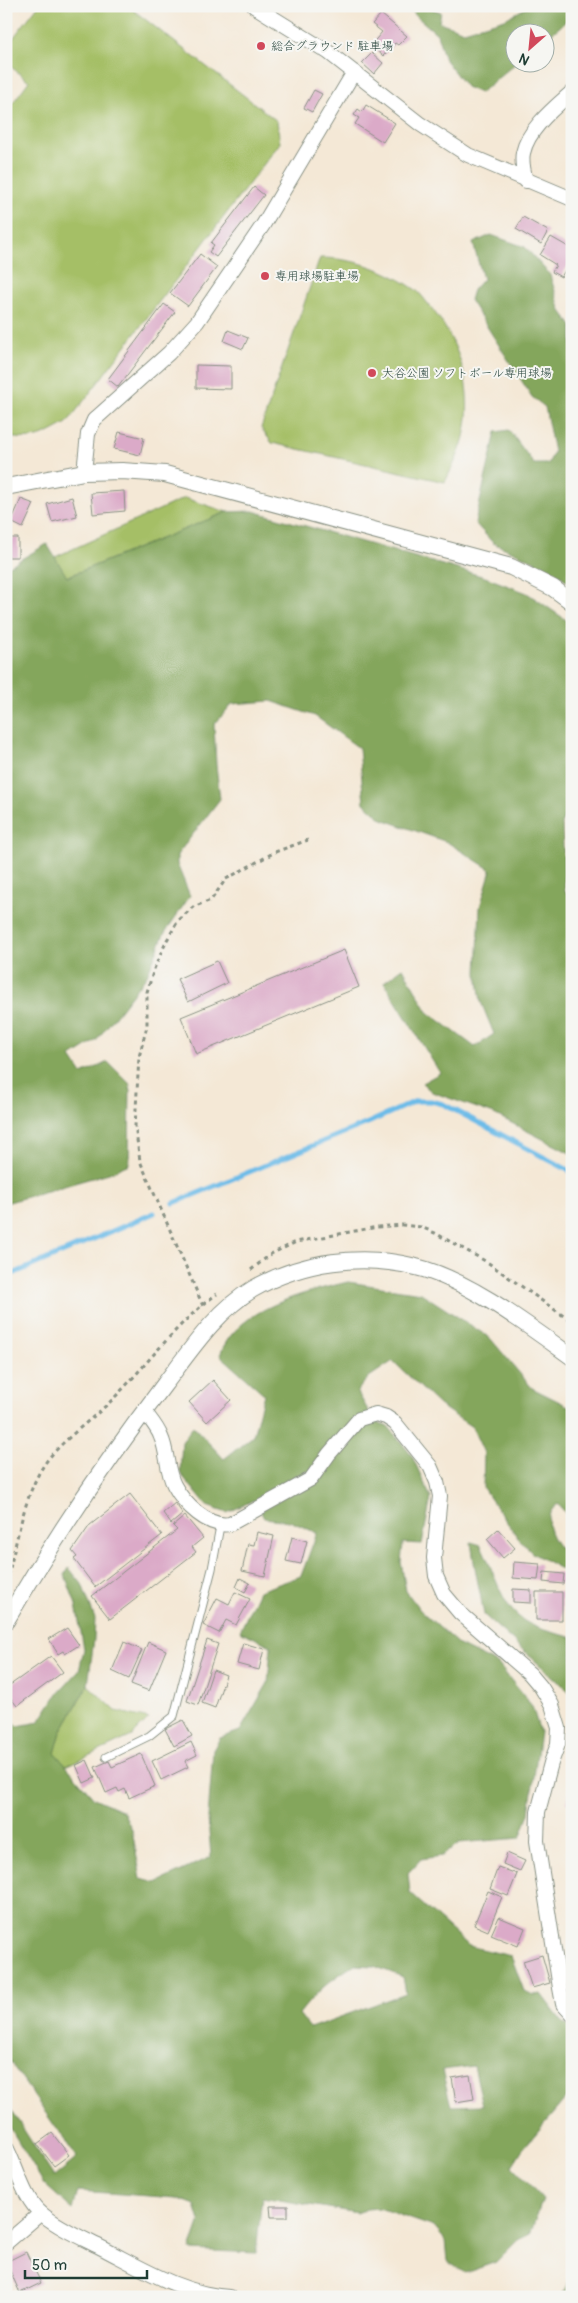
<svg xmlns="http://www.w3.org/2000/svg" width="578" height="2303" viewBox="0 0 578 2303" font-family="Pangolin,'Klee One',sans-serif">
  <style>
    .green { fill: #a5bf66; stroke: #627e4d }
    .forest { fill: #84a65b; stroke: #527248; fill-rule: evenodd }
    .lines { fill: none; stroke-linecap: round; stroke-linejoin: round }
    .stream { stroke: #6dbce8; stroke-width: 5 }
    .building { fill: #dbaac8 }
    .service-casing { stroke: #8a9285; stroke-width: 9 }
    .minor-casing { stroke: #8a9285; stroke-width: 16 }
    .tertiary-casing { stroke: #8a9285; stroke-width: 18 }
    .path { stroke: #8a9285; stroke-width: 3; stroke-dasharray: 4 4; stroke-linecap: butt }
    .service { stroke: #fff; stroke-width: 7 }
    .minor { stroke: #fff; stroke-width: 14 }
    .tertiary { stroke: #fff; stroke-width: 16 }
    .poi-dot { fill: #d1495b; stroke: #f6f6f2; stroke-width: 2 }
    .labels { text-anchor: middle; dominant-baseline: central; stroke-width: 4; stroke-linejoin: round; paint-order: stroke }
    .poi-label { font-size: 12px; fill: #1f3d34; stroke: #f6f6f2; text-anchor: start }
  </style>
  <rect width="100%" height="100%" fill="#f6f6f2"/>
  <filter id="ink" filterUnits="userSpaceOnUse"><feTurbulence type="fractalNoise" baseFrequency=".02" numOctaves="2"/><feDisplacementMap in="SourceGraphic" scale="10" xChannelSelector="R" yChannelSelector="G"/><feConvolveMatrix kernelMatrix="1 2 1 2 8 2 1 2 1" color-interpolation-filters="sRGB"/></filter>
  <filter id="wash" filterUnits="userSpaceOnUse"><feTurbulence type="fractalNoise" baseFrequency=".0096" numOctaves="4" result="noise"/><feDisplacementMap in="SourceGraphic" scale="20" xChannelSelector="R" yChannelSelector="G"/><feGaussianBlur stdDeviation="1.12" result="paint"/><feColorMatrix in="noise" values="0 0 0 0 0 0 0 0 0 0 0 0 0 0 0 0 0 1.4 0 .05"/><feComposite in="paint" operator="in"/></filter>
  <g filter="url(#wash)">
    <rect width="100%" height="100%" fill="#f4e8d6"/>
    <path class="green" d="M38 6H128L277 121 280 143 67 423C41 437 37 441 6 437V112L29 81 6 63V47Z
      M320 258C354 258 388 270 416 290 421 294 425 300 429 305 458 339 474 386 465 432 462 449 453 466 445 482L272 443 261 428Z
      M185 498 227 512 66 577 55 557Z
      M88 1685 116 1711 149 1719 132 1736 66 1766 55 1753 61 1732Z"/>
    <path class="forest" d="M409 6H423L441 12 439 22 464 31 505 19 529 6H572C572 21 556 29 546 38V32H516V63L480 93 466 87 445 60 437 34 416 16Z
      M491 235 525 247 550 275 561 311 572 326V585L550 568 493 543 475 523 496 432 509 430 534 464H548L554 452 545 407 532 397 470 300 473 290 483 279 473 243Z
      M253 511 485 577 527 593 572 624V798L562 822 565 891 572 900V1154L494 1114 432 1092 422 1083 440 1073 384 982 403 968 428 1012 475 1047 494 1034 481 1002 477 973 480 907 491 870 447 842 382 819 364 803 359 748 315 716 271 701 232 704 214 725 216 765 220 799 177 855V864L190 896 164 934 147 975 96 1041 71 1057 82 1074 108 1062 130 1084 129 1164 109 1173 6 1203V568L47 544 67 577 227 512Z
      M348 1282 421 1293 490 1338 532 1388 572 1408V1521L558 1504C537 1518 554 1548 572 1558V1603L570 1574 532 1553 518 1538 483 1488 484 1453 472 1427 439 1405 393 1361 369 1377 357 1391 374 1421 388 1426 412 1456 431 1498 422 1544 403 1543 401 1562 406 1591 420 1610 459 1645 498 1664 532 1706 540 1732 529 1814 520 1838 459 1843 442 1856 421 1859 408 1873 410 1893 469 1946 511 1956 524 1991 534 1995 541 1994 563 2023 572 2026V2091L522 2150 512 2166 543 2199 530 2234 518 2240 496 2262 465 2273 447 2261 445 2240 434 2227 379 2208 367 2209 357 2213 262 2197 256 2253 190 2250 200 2221 195 2205 177 2198 78 2191 73 2210 44 2184 6 2121V2102L54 2177 77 2158 6 2056V1717L18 1726 39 1722 55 1697 79 1671 84 1649 76 1605 65 1575 69 1568 82 1584 95 1619 94 1639 88 1685 61 1732 55 1753 94 1798 123 1811 132 1830 141 1879 156 1883 211 1857 208 1818 213 1750 220 1738 240 1731 268 1683 271 1646 240 1631 259 1591 301 1576 317 1533 290 1521 264 1518 254 1500 227 1513 207 1506 180 1473 182 1442 193 1426 224 1459 253 1436 264 1394 220 1355C236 1308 306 1292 348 1282ZM354 1965 374 1966 403 1977 406 1993 310 2028 299 2014C316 1992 330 1980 354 1965ZM474 2066 483 2105 451 2106 442 2070Z
      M471 1542 481 1545C508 1603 501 1623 572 1637V1694L484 1615C480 1591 474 1567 471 1542Z
      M572 2267V2297H557L565 2291Z"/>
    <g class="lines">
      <path class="stream" d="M174 1203 370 1122 416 1101H431L443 1104 572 1172
        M6 1277 154 1213"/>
    </g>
    <g id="blocks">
      <path class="building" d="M381 14 407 36 398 45 395 43 383 56 371 45 382 32 372 24Z
        M372 53 383 63 374 74 362 63Z
        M314 90 322 94 312 112 304 108Z
        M366 105 395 123 383 142 355 124 359 118 354 115 358 109 362 112Z
        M254 187 264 195 216 257 209 252 214 245 211 243Z
        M523 217 548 231 541 244 516 229Z
        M551 237 572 249V259L561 277 552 272 556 265 540 255Z
        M200 254 217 267 188 306 170 293Z
        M164 304 175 312 118 387 108 379Z
        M228 330 248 338 243 349 224 341Z
        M196 365 231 366V389L196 388Z
        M119 432 144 438 140 455 114 449Z
        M124 491 125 511 93 514 91 493Z
        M72 497 77 516 52 522 47 504Z
        M21 499 34 504 23 528 11 522Z
        M6 538H18V557H6Z
        M344 950 359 987 196 1054 181 1017Z
        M217 961 227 983 188 1002 177 979Z
        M213 1380 231 1400 207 1422 189 1402Z
        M130 1494 162 1535 95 1587 74 1559 77 1557 72 1551 90 1525Z
        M175 1503 183 1514 171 1524 163 1513Z
        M185 1516 203 1538 192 1547 196 1552 110 1619 92 1596 177 1530 173 1526Z
        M498 1529 515 1548 503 1558 487 1539Z
        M257 1532 274 1536 265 1576 242 1571 248 1544 254 1545Z
        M292 1537 307 1541 301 1564 286 1561Z
        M514 1562 540 1564 538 1580 513 1578Z
        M544 1572 564 1574 563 1584 543 1582Z
        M240 1578 250 1583 245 1592 236 1587Z
        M513 1589 531 1590V1603L513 1602Z
        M235 1592 250 1599 236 1625 226 1620 219 1633 203 1625 217 1598 229 1604Z
        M536 1592H562V1620H536Z
        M67 1628 79 1645 65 1654 63 1651 58 1654 49 1639Z
        M207 1640 218 1644 198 1705 187 1701Z
        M124 1642 142 1650 129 1679 112 1671Z
        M148 1642 166 1650 149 1691 131 1684Z
        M243 1643 264 1649 259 1670 237 1664Z
        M51 1656 63 1672 17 1706 6 1692V1688Z
        M213 1670 226 1675 215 1708 202 1703Z
        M183 1720 192 1736 174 1746 165 1729Z
        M191 1742 197 1755 185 1761 188 1767 161 1780 152 1761Z
        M141 1754 155 1786 129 1798 125 1789 119 1792 117 1788 106 1793 95 1767 109 1761 112 1767Z
        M87 1760 95 1778 84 1783 76 1765Z
        M571 1787H572V1804L567 1803Z
        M507 1853 525 1861 520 1871 503 1864Z
        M498 1867 517 1874 508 1896 490 1889Z
        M488 1891 502 1897 488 1931 474 1925Z
        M499 1917 525 1928 518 1946 491 1935Z
        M542 1955 550 1983 532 1988 523 1961Z
        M470 2075 474 2099 456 2102 452 2078Z
        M52 2133 69 2155 54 2166 37 2144Z
        M270 2206H288V2217H271Z
        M26 2252 41 2283 20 2293 6 2262Z"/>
    </g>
  </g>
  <g filter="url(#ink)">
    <use href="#blocks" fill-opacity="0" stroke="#8a9285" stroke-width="1"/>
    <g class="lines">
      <defs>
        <path id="service" d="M106 1757 149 1736 174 1716 212 1569 220 1526"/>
        <path id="minor" d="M254 6 328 52 420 124 468 155 572 199
          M526 181C524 173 521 162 523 153 528 129 554 108 572 92
          M84 472 88 434 94 420 169 353 197 322 263 225 354 72
          M144 1411C150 1419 158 1428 161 1437 168 1452 166 1470 174 1485 184 1504 208 1528 230 1524L311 1479 329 1454 359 1419 376 1414 386 1417 395 1423 430 1466 437 1482 440 1496 434 1558 436 1576 444 1594 460 1613 530 1674 541 1687 552 1705 559 1728 558 1744 551 1763 538 1812 537 1841 560 1988 563 2004 572 2014
          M6 2147C17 2167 23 2199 42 2214 59 2228 82 2238 102 2248 143 2269 183 2294 229 2297
          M6 2243 41 2213"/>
        <path id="tertiary" d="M6 487 84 472 122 471 165 474 511 567 553 588 572 602
          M6 1621C54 1539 107 1460 164 1385 190 1351 216 1311 253 1289 302 1261 362 1253 416 1267 467 1279 529 1326 572 1357"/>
      </defs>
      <use href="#service" class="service-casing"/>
      <use href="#minor" class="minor-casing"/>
      <use href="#tertiary" class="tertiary-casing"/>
      <path class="path" d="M251 1270 271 1254 296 1242 377 1227 402 1225 421 1227 435 1233 487 1262 572 1322
        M203 1306 140 1161 135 1126 139 1057 147 1026V992L154 969 167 940 178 921 193 907 211 900 226 879 275 852 308 840
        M6 1584C16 1547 23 1497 44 1465 59 1442 93 1419 113 1399 148 1364 177 1322 217 1294"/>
      <use href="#service" class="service"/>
      <use href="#minor" class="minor"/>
      <use href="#tertiary" class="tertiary"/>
    </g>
  </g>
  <g class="poi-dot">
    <circle cx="261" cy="46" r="5"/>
    <circle cx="265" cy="276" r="5"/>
    <circle cx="372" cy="373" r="5"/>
  </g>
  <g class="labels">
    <g class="poi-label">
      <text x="271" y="46">総合グラウンド 駐車場</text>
      <text x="275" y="276">専用球場駐車場</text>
      <text x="382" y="373">大谷公園 ソフトボール専用球場</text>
    </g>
  </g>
  <rect width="578" height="2303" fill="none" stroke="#f6f6f2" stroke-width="25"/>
  <g transform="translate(530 48) rotate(207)"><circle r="24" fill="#f6f6f2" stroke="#a0aca6"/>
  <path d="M0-4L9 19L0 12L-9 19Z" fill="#d1495b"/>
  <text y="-8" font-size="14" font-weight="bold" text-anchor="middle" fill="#1f3d34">N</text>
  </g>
  <path d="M25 2270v8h122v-8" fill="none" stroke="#1f3d34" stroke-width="2.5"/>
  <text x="32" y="2270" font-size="15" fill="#1f3d34" stroke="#f6f6f2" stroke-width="4" paint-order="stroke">50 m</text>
</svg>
